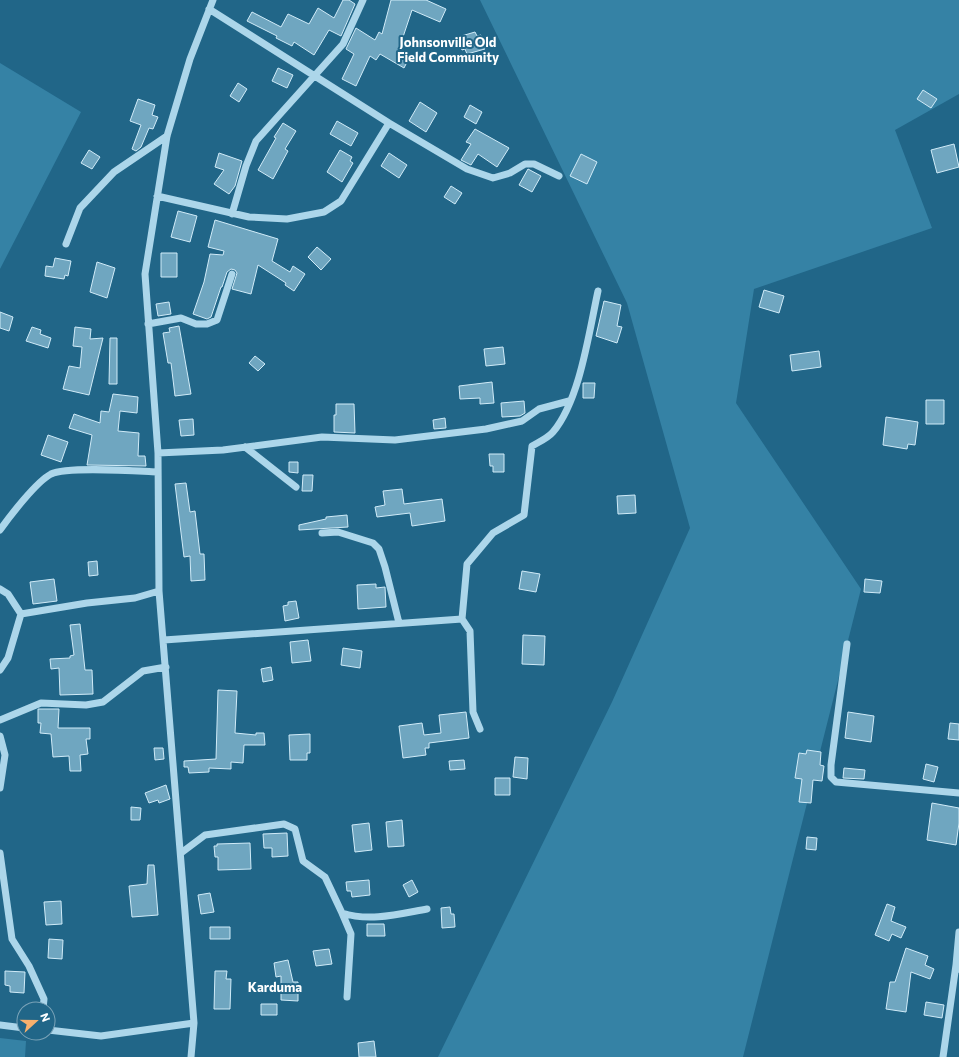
<svg xmlns="http://www.w3.org/2000/svg" width="959" height="1057" viewBox="0 0 959 1057" font-family="Commissioner,sans-serif">
  <style>
    .green { fill: #3582a5 }
    .building { fill: #6fa6c0; stroke: #d0ebf8 }
    .lines { fill: none; stroke-linecap: round; stroke-linejoin: round }
    .minor { stroke: #acd6ea; stroke-width: 7 }
    .labels { text-anchor: middle; dominant-baseline: central; stroke-width: 4; stroke-linejoin: round; paint-order: stroke }
    .neighbourhood-label { font-size: 13px; font-weight: bold; fill: #fff; stroke: #216688 }
  </style>
  <rect width="100%" height="100%" fill="#216688"/>
  <path class="green" d="M480 0H959V94L895 130 932 228 754 289 736 403 861 589 743 1057H438L612 702 690 528 627 303Z
    M0 63 81 112 0 269Z
    M0 1038 26 1041 25 1057H0Z"/>
  <path class="building" d="M343 0H349L355 4 341 36 329 30 314 55 294 42 292 46 276 38 277 36 247 21 252 12 281 27 288 14 309 24 318 8 334 18Z
    M391 0H426L446 9 440 22 412 10 398 52 409 58 404 68 380 54 376 60 370 56 356 86 342 79 354 54 346 49 356 28 375 40 379 32 382 34Z
    M475 32 477 36 481 35 485 49 467 54 465 49 462 50 458 37Z
    M278 68 293 75 287 88 272 81Z
    M238 83 247 89 239 102 230 96Z
    M923 90 937 99 931 108 917 99Z
    M138 99 155 105 152 115 158 117 153 129 149 128 141 147 136 151 132 149 141 125 130 121Z
    M420 102 437 113 426 132 409 121Z
    M470 105 482 112 476 124 464 117Z
    M337 121 358 133 351 146 330 134Z
    M283 123 296 131 285 149 288 151 273 179 258 170 276 138 274 137Z
    M475 129 509 148 497 167 478 154 471 165 461 160 471 144 466 142Z
    M954 144 959 167 937 173 931 150Z
    M89 150 100 157 92 169 81 163Z
    M340 150 352 157 350 161 353 163 342 182 327 172Z
    M219 153 242 161 235 186 229 194 214 184 224 170 215 167Z
    M389 153 407 165 399 178 381 166Z
    M581 154 597 162 587 184 570 176Z
    M528 169 541 176 532 192 519 185Z
    M451 186 462 193 455 204 444 197Z
    M178 211 197 216 190 242 171 237Z
    M215 220 278 239 272 261 290 272 293 266 305 274 294 291 285 285 286 283 258 265 251 294 232 289 237 273 235 270 231 269 227 272 222 287H221L211 317 207 319 193 314 204 282 210 254 223 255 224 251 208 247Z
    M317 247 331 259 321 270 308 257Z
    M161 253H177V277H161Z
    M55 258 71 261 68 276 65 275 64 279 45 276 46 266 53 267Z
    M97 262 115 268 107 298 90 292Z
    M764 290 784 296 779 313 759 307Z
    M604 301 621 305 617 326 622 327 617 343 596 336Z
    M169 302 171 314 158 316 156 304Z
    M0 312 13 317 9 331 0 328Z
    M179 326 191 394 175 396 171 363H168L163 333 170 332 169 328Z
    M32 327 41 330 40 334 51 338 48 348 26 341Z
    M75 327 91 329 90 339 103 338 89 395 63 389 69 366 80 368 82 347 73 346Z
    M110 338H117V384H109Z
    M503 347 505 364 486 366 484 349Z
    M819 351 821 367 792 371 790 355Z
    M255 356 265 364 258 371 249 363Z
    M492 382 494 403 480 404V398L460 399 459 386Z
    M583 383H595L594 398H583Z
    M113 394 138 397 137 413 120 411 118 431 139 433 138 456H145L146 466 87 465 92 435 69 428 74 414 100 423 101 411 109 412Z
    M926 400H944V424H926Z
    M524 401 525 413 520 416 502 417 501 403Z
    M336 404H354L355 433 334 432V415H336Z
    M886 417 918 422 915 445 908 444 907 449 883 445Z
    M445 418 446 428 434 429 433 420Z
    M193 419 194 435 181 436 179 420Z
    M48 435 68 442 61 462 41 455Z
    M489 454H504V472H493V466H490Z
    M289 462H298V473L289 472Z
    M303 475H313L312 491H302Z
    M186 483 190 512 195 511 200 554H204L205 580 191 581 190 556 184 557 175 484Z
    M402 489 404 504 442 499 445 521 412 526 410 513 377 517 375 507 385 505 383 491Z
    M635 495 636 513 618 514 617 496Z
    M347 515 348 527 299 530V525L326 519V517Z
    M97 561 98 575 89 576 88 562Z
    M522 571 540 574 536 592 519 589Z
    M54 579 57 601 33 604 30 582Z
    M865 579 882 581 880 593 864 592Z
    M376 584V588L385 587 386 607 358 609 357 585Z
    M296 601 299 618 285 621 283 606 288 605V602Z
    M80 624 85 670H92L93 694 60 695 59 668 51 669 50 659 70 658V656L74 655 70 625Z
    M523 635 545 636 544 665 522 664Z
    M308 640 311 661 292 663 290 642Z
    M343 648 362 651 360 668 341 665Z
    M271 667 273 680 263 682 261 669Z
    M218 690 237 691 235 733 256 735V733H264L265 745H244L243 763 231 762V769L209 768V772L189 773 188 767H184V761L216 759Z
    M38 709H59L58 728H90V739H86L88 754 80 755 81 771H70L69 756 53 757 51 734 40 733 41 723H38Z
    M466 712 469 738 429 743V748H425L426 755 403 758 399 726 422 723 424 735 441 733 439 715Z
    M848 712 874 716 871 742 845 738Z
    M950 723 959 724V740L948 739Z
    M310 734V753H307V760H290L289 735Z
    M154 748H163L164 759 155 760Z
    M807 750 821 752 820 765 824 766 822 781 813 780 811 803 799 802 802 779 795 778 799 753 806 754Z
    M515 757 528 758 527 779 513 777Z
    M464 760 465 769 450 770 449 761Z
    M926 764 938 767 934 782 923 779Z
    M844 768 865 770 864 779 843 778Z
    M495 778H510V795H495Z
    M166 785 170 799 159 803 158 800 149 803 145 793Z
    M932 803 959 808V823L956 845 927 840Z
    M131 807 141 808 140 820H131Z
    M402 820 404 846 388 847 386 822Z
    M369 823 372 850 355 852 352 825Z
    M287 833 288 856 272 857V848H264L263 834Z
    M807 837 817 838 816 850 806 849Z
    M250 843 251 869 218 870V857H215L214 846H217V844Z
    M148 865H154L158 915 132 917 129 886 147 884Z
    M369 880 370 895 352 897 351 891H347L346 882Z
    M412 880 418 892 409 897 403 885Z
    M210 893 214 912 201 914 198 895Z
    M61 901 62 924 46 925 44 902Z
    M887 904 895 907 891 921 906 927 901 938 892 934 889 941 875 935Z
    M450 907 451 914H454L455 927 442 928 441 908Z
    M367 924H384L385 936H367Z
    M210 927H230V939H210Z
    M49 939 63 940 62 959 48 958Z
    M906 948 928 956 925 965 934 969 930 979 911 972 906 1012 886 1009 890 982H895Z
    M329 949 332 964 316 966 313 951Z
    M288 960 293 982H298V1001L281 1000V976L276 977 274 963Z
    M5 971 25 972 24 993 10 992V986L5 985Z
    M215 971H227L226 979H231L230 1009H214Z
    M926 1002 944 1005 942 1018 924 1015Z
    M261 1004H277V1015H261Z
    M374 1041 376 1057H359L358 1043Z"/>
  <g class="lines">
    <path class="minor" d="M209 9 389 123 467 169 493 178 510 173 525 164H534L559 176
      M157 196 249 217 287 219 324 212 341 201 389 123
      M232 214 246 166 256 141 343 44 363 0
      M66 244 80 208 114 172 167 136
      M148 324 181 318 196 324H207L217 320 232 274
      M245 447 296 487
      M158 453 223 450 322 437 395 440 486 429 522 421 539 409 569 401
      M0 530C10 516 36 482 51 474 67 466 137 471 158 472
      M322 533 338 532 373 543 379 549 385 567 399 623
      M0 589 8 594 21 614
      M164 640 462 619
      M847 644 831 765V777L836 782 959 793
      M0 670 8 658 21 614 87 603 135 598 159 591
      M0 720 41 703 86 705 103 702 143 671 166 667
      M480 729 473 712 470 631 462 619 467 564 493 533 524 515 532 446C539 442 548 438 553 432 580 400 589 332 598 291
      M0 736 5 755 0 788
      M0 853 12 939 29 966 44 999 43 1009
      M181 853 205 835 284 824 295 829 303 861 325 877 342 913C370 922 399 914 427 909
      M342 913 351 934 347 997
      M959 969 956 965 959 932
      M0 1025 24 1028
      M48 1030 101 1036 194 1023
      M191 1057 194 1023 159 591 158 453 145 274 167 136 190 59 213 0
      M943 1057 956 965"/>
  </g>
  <g class="labels">
    <g class="neighbourhood-label">
      <text x="448" y="42">Johnsonville Old<tspan x="448" dy="15">Field Community</tspan></text>
      <text x="275" y="987">Karduma</text>
    </g>
  </g>
  <g transform="translate(36 1021) rotate(69)"><circle r="19" fill="#216688" stroke="#7aa3b8"/>
  <path d="M0-3L7 15L0 10L-7 15Z" fill="#f7b06d"/>
  <text y="-6" font-size="11" font-weight="bold" text-anchor="middle" fill="#ffffff">N</text>
  </g>
</svg>
